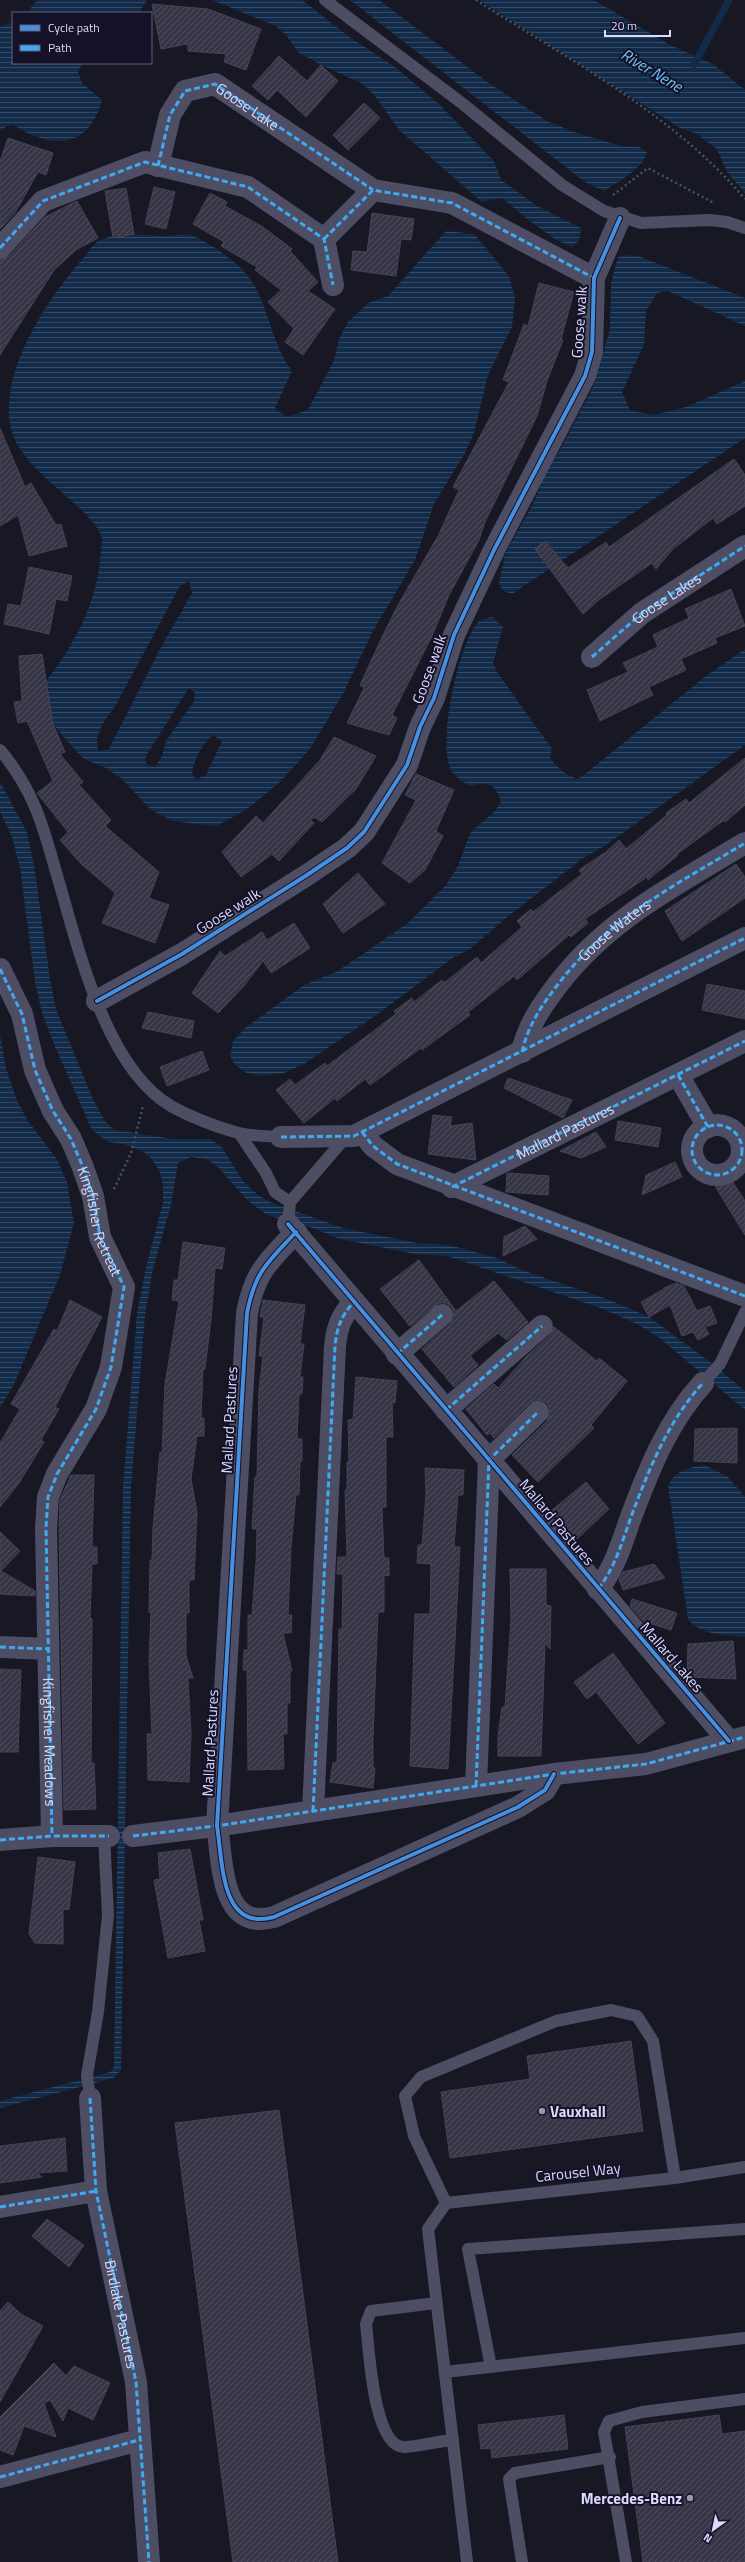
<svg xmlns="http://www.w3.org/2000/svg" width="745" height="2562" viewBox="0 0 745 2562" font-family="'Titillium Web',sans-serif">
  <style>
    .water { fill: url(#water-rules); fill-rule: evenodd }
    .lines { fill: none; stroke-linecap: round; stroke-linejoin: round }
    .stream { stroke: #122b49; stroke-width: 7 }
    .building { fill: url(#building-hatch); stroke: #454256 }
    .path { stroke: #465360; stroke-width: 2.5; stroke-dasharray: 2 3; stroke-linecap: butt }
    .service { stroke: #4d4d64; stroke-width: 12 }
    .minor { stroke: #4d4d64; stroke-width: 22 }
    .quiet { stroke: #3fa9f5; stroke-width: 3; stroke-dasharray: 6 3; stroke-linecap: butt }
    .cycleway-casing { stroke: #141229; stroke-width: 6 }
    .cycleway { stroke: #468fdf; stroke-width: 4 }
    .poi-dot { fill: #9796b1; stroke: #141229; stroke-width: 1.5 }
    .labels { text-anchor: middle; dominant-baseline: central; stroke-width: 4; stroke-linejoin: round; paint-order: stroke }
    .street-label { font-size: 15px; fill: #dcdbfd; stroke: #141229 }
    .poi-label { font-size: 15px; font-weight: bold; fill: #dcdbfd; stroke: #141229; text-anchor: start }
    .water-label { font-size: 16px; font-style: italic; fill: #6ec5f9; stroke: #141229 }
  </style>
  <defs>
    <pattern id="water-rules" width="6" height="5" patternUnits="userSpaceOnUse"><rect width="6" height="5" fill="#122b49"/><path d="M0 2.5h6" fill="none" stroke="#344964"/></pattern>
    <pattern id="building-hatch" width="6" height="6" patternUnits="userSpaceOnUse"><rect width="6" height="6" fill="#363545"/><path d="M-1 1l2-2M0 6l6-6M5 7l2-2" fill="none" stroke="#525261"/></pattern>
  </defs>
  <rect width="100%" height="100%" fill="#181724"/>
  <path class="water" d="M37 0H147L139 13H27Z
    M212 0H302L351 38 395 67 440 105 494 161 501 180 537 206 581 228 579 241 572 247 555 239 527 219 502 198 482 202 400 131 374 95 361 83 321 65 298 52 286 35 276 26Z
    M350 0H379L490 84 547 121 574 132 621 146 639 147 647 152C642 170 619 181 604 191L585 182Z
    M479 0H594L670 45 713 64 745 90V193L727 172 717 149 695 133 680 128Z
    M13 22V63H83L78 72 82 83 102 100C88 151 50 149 12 124L0 130V27Z
    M446 231 474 234 509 276 515 298 512 327 488 375 474 433 465 453 434 504 415 560 373 631 343 694 310 749 280 782 246 810 216 826 172 821 150 809 122 779 106 768 84 759 67 741 52 723 48 707 47 680C74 645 96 604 100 560 100 554 102 546 102 540 98 509 19 473 10 425 1 370 45 303 79 263 85 257 91 247 97 242 115 230 147 236 167 236 174 236 184 233 190 235 199 237 210 245 218 250 228 257 240 266 248 276 268 301 270 341 292 371L275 408 286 417 308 410 334 360 339 339 348 322 368 303 388 296ZM189 581 192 593 161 647 109 749 98 751 97 738 102 725 117 703 180 586ZM189 688 195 693 194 701 166 741 162 756 155 767 147 765 145 759 149 751ZM213 735 222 741 206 775 196 779 192 773C195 758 201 746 213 735Z
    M629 255 641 257 745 298V326L668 291 657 293 646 311 644 345 622 392 630 410 653 415 686 407 745 381V438L512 594 502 590 499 583 505 554 534 502 547 469 559 452 594 385 610 329 611 283 618 257Z
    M492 617 503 627 493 663 497 672 552 749 550 758C558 768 565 775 578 779L585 774 707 675 745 649V745L606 845 582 859 511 914 470 949 454 957 382 1011 304 1064 284 1073 262 1076 247 1073 235 1065 230 1056 233 1041 245 1028 304 985 338 971 408 923 446 885 458 866 470 833 495 811 501 802C496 784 487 780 470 786 462 781 452 776 449 765 440 734 457 651 476 625 479 620 486 618 492 617Z
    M0 782 27 832 34 865 50 979 56 1009 92 1097 105 1121 114 1130 174 1139H210L221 1146 243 1181 258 1195 272 1203 343 1228 417 1243 449 1245 497 1258 522 1270 607 1299 649 1317 710 1362 745 1391V1410L658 1337 637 1324 603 1309 447 1256 415 1254 340 1239 313 1228 267 1215 248 1201 219 1168 206 1159 191 1157 178 1163 171 1205 153 1269 145 1315 131 1487 121 2070 114 2078 0 2108V2101L110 2072 114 2067 123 1487 137 1314 146 1267 163 1203V1185L160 1172 151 1158 144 1152 124 1144 108 1142 92 1130 56 1049 42 1013 35 982 20 868 12 837 0 811Z
    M0 1035 6 1068 17 1101 28 1121 57 1159 67 1182 74 1223 60 1275 14 1384 0 1408Z
    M704 1465 727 1476 745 1497V1637C725 1634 701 1636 688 1619L668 1486C675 1470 688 1468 704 1465Z"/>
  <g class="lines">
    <path class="stream" d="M694 65 729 0"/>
  </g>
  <path class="building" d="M152 4 208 9 261 29 246 70 224 62 226 54 188 51V44L161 49Z
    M279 56 307 81 321 65 338 81 306 117 277 90 268 100 252 86Z
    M364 103 380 118 348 150 333 135Z
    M8 138 53 153 46 175 38 172 15 213 0 229V161Z
    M154 187 175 192 166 229 145 224Z
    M126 188 134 234 113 238 105 191Z
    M210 193 227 202 225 206 263 227 292 249 290 251 318 282 308 291 335 309 303 355 285 342 294 329 268 302 281 290 255 270 257 267 221 246 224 242 193 224Z
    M77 201 98 238 76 250 54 270 0 355V260L9 256 45 217Z
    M372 213 414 219 411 240 401 239 396 276 351 270 353 251 367 252Z
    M539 283 574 292 561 339 563 340 547 381 537 416 485 522 479 540 449 595 432 636 392 715 397 718 389 735 347 723 364 688 360 685 382 637 398 605 438 536 459 490 453 487 509 382 503 380 524 324 528 326Z
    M0 428 25 487 31 483 56 525 61 524 67 546 29 556 18 515 0 526Z
    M734 459 745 475V506L717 524 713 518 673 549 656 569 652 563 600 599 583 614 535 549 545 541 568 568 606 542 609 547Z
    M29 567 72 576 67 601 56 599 49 634 4 624 8 604 21 606Z
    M731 589 745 626 715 638 717 643 681 659 686 670 649 687 653 695 600 721 587 690 628 672 623 663 658 647 653 635 689 618 685 609Z
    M42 654 53 724 65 752 60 754 83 782 79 785 111 820 105 826 159 872 149 898 169 905 155 943 102 923 115 893 80 863 60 840 68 832 37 793 53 781 27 721 18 723 14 702 22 701 19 656Z
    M334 737 376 756 356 789 322 822 314 817 311 820 314 823 279 861 272 854 241 877 222 852 256 816 263 823 320 760Z
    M745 758V805L725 822 724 820 677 854 678 855 648 880 647 877 585 919 588 923 571 937 569 935 517 980 514 976 468 1012 470 1015 422 1050 421 1048 370 1085 365 1079 337 1101 335 1098 304 1123 276 1090 290 1079 295 1085 325 1063 327 1066 396 1014 394 1011 412 998 414 1002 442 980 444 983 477 957 481 963 522 927 517 921 531 909 533 912 582 874 579 870 606 852 619 840 626 849 667 815 666 813 686 799 689 803Z
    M416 774 454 790 436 831 443 836 425 870 410 883 382 863 416 800 405 795Z
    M736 864 745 877V898L682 941 665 911Z
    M358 873 385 904 343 933 323 904Z
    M294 923 310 948 271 973 263 961 243 987 218 1013 192 993 220 951 225 956 262 932 267 940Z
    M707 984 745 991V1019L702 1010Z
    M148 1012 194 1021 191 1038 142 1028Z
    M202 1051 209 1070 167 1086 160 1067Z
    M508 1078 572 1100 563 1118 504 1088Z
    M433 1115 452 1117 450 1126 472 1123 476 1160 428 1154Z
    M618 1121 661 1128 658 1147 615 1140Z
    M596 1132 606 1147 581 1158 560 1151Z
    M675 1162 682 1177 642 1195 646 1175Z
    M507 1173 549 1176 548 1195 506 1192Z
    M727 1173 745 1201V1235L715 1186Z
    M525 1226 537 1239 503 1256 504 1237Z
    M183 1242 225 1248 222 1269 215 1268 211 1319 205 1369H203L201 1418H204V1436H197L191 1479 197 1512 194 1580H189V1613H186V1655L193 1678H188L191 1734 189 1782 148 1780 147 1734H152L149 1661 151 1613 149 1612 150 1560H152L153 1528 160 1452 162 1453 165 1384 179 1301 172 1300 174 1280H178Z
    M419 1260 456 1311 494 1281 528 1322 507 1340 498 1333 470 1356 478 1365 454 1387 422 1349 450 1324 454 1313 452 1307 446 1303H439L410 1326 380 1289Z
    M676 1283 684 1286 697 1311 710 1306 717 1323 705 1327 709 1334 698 1340 693 1332 682 1336 670 1305 649 1317 641 1302 664 1289V1288Z
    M70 1300 102 1317 55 1407 59 1409 41 1440 44 1442 19 1483 0 1507V1443L20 1409 11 1404 54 1329 57 1331Z
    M263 1300 305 1305 300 1344H304L300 1377H303L302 1394H299L297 1439H302V1461H300L299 1495H296L291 1547 288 1615H292L291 1633H283L292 1671H290V1703H287V1734H283L284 1769 248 1770 247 1670H243L244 1650H248V1615H252L256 1563 257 1529H252L255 1477H257L259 1390 263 1356H259L264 1317H260Z
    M554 1327 597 1361 599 1358 627 1381 591 1425 594 1428 538 1482 512 1455 547 1421 550 1409 547 1403 541 1400 530 1403 494 1438 490 1433 487 1435 466 1409 494 1384 498 1388 526 1357 550 1335Z
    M356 1377 397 1381 395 1403 392 1402 393 1437H386V1507H382L384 1558H389V1576L384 1575V1612H378L373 1738V1768H375L373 1788 330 1782 333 1762 337 1763 339 1629H342L343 1574H337L338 1557H347L345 1490H347V1462H349L348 1420 353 1419Z
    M737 1428V1463L694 1461 695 1429Z
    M425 1468 464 1470 463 1495H458L454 1547H460L448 1769 410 1766 415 1614H430L431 1564 417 1563 418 1545H422L426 1494Z
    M71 1475H94L92 1547H97V1564H92L90 1618 92 1619 91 1763H94L96 1809 64 1810 59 1528 60 1500Z
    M586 1482 609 1509 577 1539 551 1511Z
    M0 1532 20 1551 1 1571 35 1591V1596L0 1594Z
    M654 1564 665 1578 623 1590 619 1579 623 1572Z
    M510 1569H546V1605L551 1606 550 1649 545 1643 541 1756H498V1736L502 1707H505L511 1619Z
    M632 1599 677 1613 671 1630 643 1621 630 1606Z
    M733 1641 736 1679 690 1677 687 1672 688 1644Z
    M613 1653 665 1723 638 1744 596 1692 587 1699 574 1682Z
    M0 1669 21 1670 18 1752H0Z
    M190 1849 203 1920H199L205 1951 168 1958 154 1880 160 1879 158 1853Z
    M38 1857 75 1862 69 1910 63 1909V1944L35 1943 29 1934Z
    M631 2041 643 2131 450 2158 441 2092 530 2079 527 2056Z
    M279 2110 338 2562H233L175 2123Z
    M65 2138 67 2171 37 2173 42 2177 0 2183V2146Z
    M47 2219 84 2245 69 2267 32 2236Z
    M8 2302 21 2314 43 2326 0 2402V2311Z
    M54 2363 66 2376 74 2366 110 2383 93 2420 68 2408 63 2421 50 2400 44 2403 56 2437 24 2426 13 2455 0 2450V2417Z
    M564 2415 568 2449 492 2458 491 2448 481 2449 478 2425Z
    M719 2415 722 2434 745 2431V2562H643L625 2427Z"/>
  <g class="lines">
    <path class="path" d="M476 0C569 60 673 114 745 199
      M613 195 648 168 714 203
      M114 1189 131 1153 143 1106"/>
    <path class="service" d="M325 0 463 104 562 185 604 211 641 223 710 220 727 222 745 228
      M0 750C33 789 43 825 56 872 77 942 104 1067 171 1106 188 1116 219 1128 239 1133 252 1136 267 1136 281 1137
      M239 1133 266 1173 275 1192 290 1202 288 1224
      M290 1202 346 1137
      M703 1383 720 1364 745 1312
      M90 2098 87 2075 98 2012 108 1915 104 1836
      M446 2203 414 2136 405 2096 421 2077 556 2021 611 2010 637 2016 653 2041 675 2178
      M436 2303 371 2311 366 2324C369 2347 373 2447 404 2447 415 2447 440 2441 453 2440
      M491 2367 468 2249 745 2229
      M445 2372 745 2338
      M467 2562 428 2229 446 2203 675 2178 745 2167
      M522 2562 509 2479 515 2473 610 2457
      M626 2562 604 2432 609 2421 642 2412 745 2399"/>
    <g class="minor">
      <path id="s1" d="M158 166 170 115 185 91 215 84 373 190"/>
      <path d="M324 239 373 190 452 203 594 278"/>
      <path d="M0 248 43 201 145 162 248 187 324 239 333 285"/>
      <path id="s2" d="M592 657 642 613 745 546"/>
      <path id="s3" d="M0 969 22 1014 35 1070 53 1111 71 1139 82 1165 93 1196 100 1237 124 1287 111 1367 96 1409 57 1474 48 1497 46 1528 52 1836"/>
      <path d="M97 1001 182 954 307 875 347 848 364 832 407 765 420 727 434 698 454 635 494 550 585 376 592 352 594 278 620 218"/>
      <path d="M522 1052C528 1025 542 1005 559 983 609 918 676 885 745 843"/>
      <path d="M678 1075 708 1127"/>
      <circle cx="717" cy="1150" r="25"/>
      <path d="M362 1132 373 1146 397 1164 745 1296"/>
      <path d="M281 1137 354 1136 745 938"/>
      <path id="s4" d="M452 1187 745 1041"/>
      <path d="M288 1224 729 1741"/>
      <path d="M296 1232C268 1262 255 1271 247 1313L217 1826C223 1862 220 1932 274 1917L518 1807 545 1790 554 1774"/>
      <path d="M397 1354 442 1315"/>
      <path d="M446 1410 542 1326"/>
      <path d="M598 1589C615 1568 622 1542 631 1517 649 1469 668 1421 703 1383"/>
      <path d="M0 1647 48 1649"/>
      <path d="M476 1786 489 1460 538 1412"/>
      <path d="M313 1811 335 1346C337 1327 341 1316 354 1302"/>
      <path d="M133 1836 223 1825 554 1774 646 1764 745 1737"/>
      <path d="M0 1840 52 1836H109"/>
      <path d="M90 2098 96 2191 136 2382 149 2562"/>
      <path d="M0 2207 96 2191"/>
      <path d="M0 2477 139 2440"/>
    </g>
    <g class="quiet">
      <path d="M158 166 170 115 185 91 215 84 373 190"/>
      <path d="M324 239 373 190 452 203 594 278"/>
      <path d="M0 248 43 201 145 162 248 187 324 239 333 285"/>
      <path d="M592 657 642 613 745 546"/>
      <path d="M0 969 22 1014 35 1070 53 1111 71 1139 82 1165 93 1196 100 1237 124 1287 111 1367 96 1409 57 1474 48 1497 46 1528 52 1836"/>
      <path id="s5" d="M522 1052C528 1025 542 1005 559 983 609 918 676 885 745 843"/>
      <path d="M678 1075 708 1127"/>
      <circle cx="717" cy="1150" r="25"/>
      <path d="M362 1132 373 1146 397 1164 745 1296"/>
      <path d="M281 1137 354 1136 745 938"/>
      <path d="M452 1187 745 1041"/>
      <path d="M397 1354 442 1315"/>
      <path d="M446 1410 542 1326"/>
      <path d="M598 1589C615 1568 622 1542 631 1517 649 1469 668 1421 703 1383"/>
      <path d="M0 1647 48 1649"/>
      <path d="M476 1786 489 1460 538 1412"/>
      <path d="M313 1811 335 1346C337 1327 341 1316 354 1302"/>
      <path d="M133 1836 223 1825 554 1774 646 1764 745 1737"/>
      <path d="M0 1840 52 1836H109"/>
      <path id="s6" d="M90 2098 96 2191 136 2382 149 2562"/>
      <path d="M0 2207 96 2191"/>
      <path d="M0 2477 139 2440"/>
    </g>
    <defs>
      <path id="cycleway" d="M97 1001 182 954 307 875 347 848 364 832 407 765 420 727 434 698 454 635 494 550 585 376 592 352 594 278 620 218
        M288 1224 729 1741
        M296 1232C268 1262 255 1271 247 1313L217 1826C223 1862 220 1932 274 1917L518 1807 545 1790 554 1774"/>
    </defs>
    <use href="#cycleway" class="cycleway-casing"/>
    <use href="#cycleway" class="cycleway"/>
  </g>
  <g class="poi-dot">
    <circle cx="542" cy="2111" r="4"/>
    <circle cx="690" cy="2498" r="4"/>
  </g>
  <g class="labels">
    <g class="street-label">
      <text stroke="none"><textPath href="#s1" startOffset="151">Goose Lake</textPath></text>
      <text transform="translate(579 322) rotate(-86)">Goose walk</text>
      <text stroke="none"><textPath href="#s2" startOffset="95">Goose Lakes</textPath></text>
      <text transform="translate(429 669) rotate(-70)">Goose walk</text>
      <text transform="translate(228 911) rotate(-32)">Goose walk</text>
      <text stroke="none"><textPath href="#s5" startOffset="156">Goose Waters</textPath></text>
      <text stroke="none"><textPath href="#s4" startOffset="126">Mallard Pastures</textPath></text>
      <text stroke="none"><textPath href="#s3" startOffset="273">Kingfisher Retreat</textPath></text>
      <text transform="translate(229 1420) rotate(-87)">Mallard Pastures</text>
      <text transform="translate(557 1522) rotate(50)">Mallard Pastures</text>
      <text transform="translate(672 1657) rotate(49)">Mallard Lakes</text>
      <text stroke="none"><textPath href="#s3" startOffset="815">Kingfisher Meadows</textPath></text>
      <text transform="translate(210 1743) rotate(-87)">Mallard Pastures</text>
      <text transform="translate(578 2172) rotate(-6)">Carousel Way</text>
      <text stroke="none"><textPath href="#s6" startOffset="219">Birdlake Pastures</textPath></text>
    </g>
    <g class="poi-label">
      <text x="550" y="2111">Vauxhall</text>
      <text x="682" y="2498" text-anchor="end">Mercedes-Benz</text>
    </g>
    <g class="water-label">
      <text transform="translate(652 70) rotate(31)">River Nene</text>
    </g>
  </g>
  <rect x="12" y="12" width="140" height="52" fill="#141229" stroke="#64627e"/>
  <rect x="20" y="25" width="20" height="6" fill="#468fdf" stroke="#64627e"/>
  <text x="48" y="32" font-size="12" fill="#dcdbfd">Cycle path</text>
  <rect x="20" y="45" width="20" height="6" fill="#3fa9f5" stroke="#64627e"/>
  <text x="48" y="52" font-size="12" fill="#dcdbfd">Path</text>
  <g transform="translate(713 2530) rotate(213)" stroke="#141229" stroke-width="3" paint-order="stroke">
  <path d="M0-3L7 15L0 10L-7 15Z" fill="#dcdbfd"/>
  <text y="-6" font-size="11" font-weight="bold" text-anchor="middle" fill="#dcdbfd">N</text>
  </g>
  <path d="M605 30v6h65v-6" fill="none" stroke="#dcdbfd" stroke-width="2"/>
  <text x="611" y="30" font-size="12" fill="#dcdbfd" stroke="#141229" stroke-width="3" paint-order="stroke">20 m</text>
</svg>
